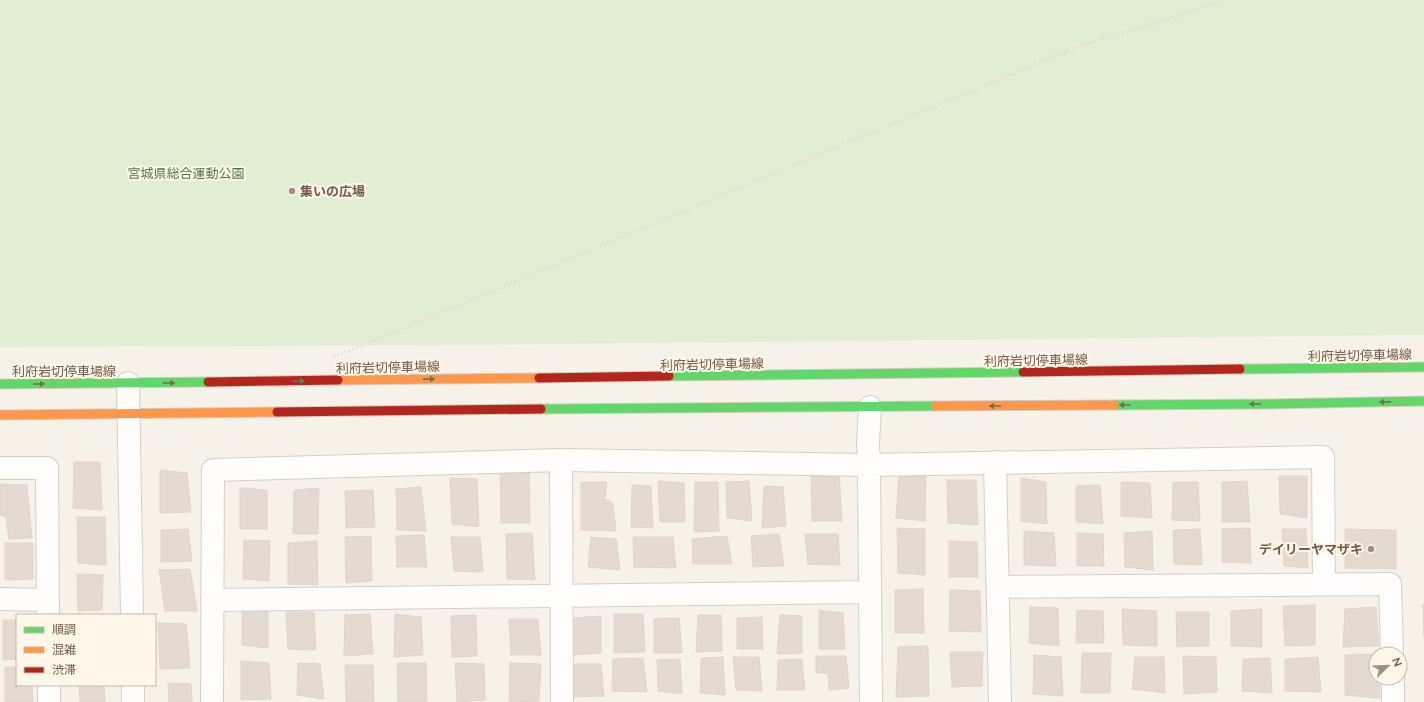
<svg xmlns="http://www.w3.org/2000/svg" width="1424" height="702" viewBox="0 0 1424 702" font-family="Lato,'Noto Sans JP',sans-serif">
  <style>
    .green { fill: #e2eed3 }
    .building { fill: #e3dad1; stroke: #e0d5cb }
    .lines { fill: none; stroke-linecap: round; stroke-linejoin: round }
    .street-casing { stroke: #d5cec6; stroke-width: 24 }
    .fast-casing { stroke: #d6cec6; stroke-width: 11 }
    .slow-casing { stroke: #d6cec6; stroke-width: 11 }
    .jam-casing { stroke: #d6cec6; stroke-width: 11 }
    .path { stroke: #dad2cc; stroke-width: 2.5; stroke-dasharray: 1 3; stroke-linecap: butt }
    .street { stroke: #fefdfc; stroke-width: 22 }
    .fast { stroke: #63d668; stroke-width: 9 }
    .slow { stroke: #ff974d; stroke-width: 9 }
    .jam { stroke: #b3261e; stroke-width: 9 }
    .oneway { fill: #71724e }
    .poi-dot { fill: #a28f80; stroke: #fff7e9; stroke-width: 1.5 }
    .labels { text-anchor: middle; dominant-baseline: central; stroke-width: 4; stroke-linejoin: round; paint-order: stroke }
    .park-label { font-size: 13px; fill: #507b40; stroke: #fff7e9 }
    .poi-label { font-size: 13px; font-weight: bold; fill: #755948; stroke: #fff7e9; text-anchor: start }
    .street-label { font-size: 13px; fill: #755948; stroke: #fff7e9 }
  </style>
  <rect width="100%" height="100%" fill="#f7f2e9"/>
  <path class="green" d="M0 0H1424V335L472 345 0 347Z"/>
  <path class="building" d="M74 462H100L102 510 73 508Z
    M160 470 187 473 191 512 160 513Z
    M500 471 529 472 530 523H501Z
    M811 471 839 472 842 521H812Z
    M899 474H926L925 521 896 518Z
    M1279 476H1307V518L1280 514Z
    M450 478 477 479 479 527 452 524Z
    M1021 478 1046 482 1047 524 1021 521Z
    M947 480H976L978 525 948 523Z
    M658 481 684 483 685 522H660Z
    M749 481 752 521 727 518 726 482Z
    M1247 481 1250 522H1222V482Z
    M581 482H607L605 499 613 503 616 531 581 530Z
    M695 482H718L719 531 694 532Z
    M1121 482 1150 483 1152 518 1121 516Z
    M1173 482H1198L1200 521 1172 520Z
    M0 484 27 485 32 538 9 539 6 517 0 515Z
    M632 485 651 486 653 528 631 527Z
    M1100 485 1103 524 1076 522V486Z
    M764 486 783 487 786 526 762 528Z
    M421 487 426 531 397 530 396 489Z
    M240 488 267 490V529H240Z
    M319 488 318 534H293L294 490Z
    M373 490 375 527 346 528 345 491Z
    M77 517H105L106 565 78 563Z
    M897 528 925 529V575L898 573Z
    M1250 528 1251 563 1222 562V529Z
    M188 529 192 561 161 562V530Z
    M1200 529 1202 565 1174 564 1173 530Z
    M1282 529H1306L1308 568 1284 566Z
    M1345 529 1396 530V569L1345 568Z
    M1024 531 1054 533 1056 566 1024 565Z
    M1152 531 1153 570 1125 567 1124 533Z
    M532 533 535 580 507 579 506 534Z
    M1077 533 1103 534 1104 566H1077Z
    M779 534 784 566 753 567 751 536Z
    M805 534H838L840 565 808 564Z
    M424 535 427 567H397L396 536Z
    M371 536 372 581 346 583 345 537Z
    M727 536 732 564H693L692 539Z
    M451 537H480L483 572 454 571Z
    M591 537 616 539 620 570 588 567Z
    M633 537H673L676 568 634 567Z
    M244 540 270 541 269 581 243 579Z
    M317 541 318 585 288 584V543Z
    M949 541 977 542 978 577H949Z
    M5 543H33V579L5 580Z
    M190 569 197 611H165L159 570Z
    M77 574 103 575 102 610 78 611Z
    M923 589 924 633H895V590Z
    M950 590 980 591 981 632 949 631Z
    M1423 604H1424V636Z
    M1315 605V645L1285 646 1283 606Z
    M1030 607 1058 608 1059 646 1029 643Z
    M1376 607 1379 646 1343 647 1345 609Z
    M268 609V648L242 645V611Z
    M1122 609 1157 611V646L1123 645Z
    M1262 609V647L1231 646V611Z
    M819 610 843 613 845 649H819Z
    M1077 610 1103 611 1104 643H1076Z
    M286 612H314L316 650 288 649Z
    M1176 612H1209V646L1177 647Z
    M370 614 373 654 344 656 345 615Z
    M395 614 421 617 423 655 394 657Z
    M614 614H643L645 652 614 653Z
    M476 615 477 656 452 657 451 616Z
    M698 615H721L722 651 696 652Z
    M780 615 802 616V653L777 654Z
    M601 616V653L574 655V618Z
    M762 617 763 649H737V618Z
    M679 618 682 653H654V619Z
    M509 619H538L541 655H511Z
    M3 620H17V659L3 660Z
    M158 623 186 624 190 668 160 669Z
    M928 646 929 696 896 697 898 647Z
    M950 652H983L982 686 952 687Z
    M1082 653H1111L1110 693H1081Z
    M1376 654V678H1379L1380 698 1345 695V655Z
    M1034 655 1061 657 1063 696 1033 694Z
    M816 656H846L849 688 829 690 828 673H816Z
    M1183 656 1216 657 1217 692 1184 694Z
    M723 657 725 695 700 693 701 658Z
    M733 657H759L762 691 736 690Z
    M1135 657H1164L1165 693 1132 689Z
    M1318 657 1321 692 1285 691V659Z
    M643 658 647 692 612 691 613 659Z
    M1270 658 1272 693 1242 691 1243 659Z
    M680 659 682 694 658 691 657 660Z
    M802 659 805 690H777L778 660Z
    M241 661 269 663 271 699 241 700Z
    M298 663 320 664 324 699 297 695Z
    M397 663H426L427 702H398Z
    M455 663 484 664 485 700 457 702Z
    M510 663 541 664 539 701 509 702Z
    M573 664H601L604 696 573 697Z
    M345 665H373L374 702H346Z
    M5 667H17V685H32L33 702H5Z
    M168 683 191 684 192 702H169Z
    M79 685H104L105 702H80Z"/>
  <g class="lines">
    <defs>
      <path id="street" d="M128 383 132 615
        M870 407 868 443 869 465 871 702
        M561 460 562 702
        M995 462 1000 702
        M0 468H47L48 615
        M998 587 1390 584 1392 654
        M0 599 48 600
        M212 600 869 592
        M1393 678V702
        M49 685V702
        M133 685V702
        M212 702 213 470 561 460 869 465 1323 457 1324 584"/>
      <path id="fast" d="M1240 369 1424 367
        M669 376 1023 372
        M0 384 208 382
        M1114 405 1266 404 1424 401
        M541 409 935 406"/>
      <path id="slow" d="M338 380 539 378
        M935 406 1114 405
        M0 415 277 412"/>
      <path id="jam" d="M1023 372 1240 369
        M539 378 669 376
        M208 382 338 380
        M277 412 541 409"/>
    </defs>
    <use href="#street" class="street-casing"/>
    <use href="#fast" class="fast-casing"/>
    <use href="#slow" class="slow-casing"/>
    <use href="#jam" class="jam-casing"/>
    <path class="path" d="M334 357 1077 47 1228 0"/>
    <use href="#street" class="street"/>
    <use href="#fast" class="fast"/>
    <use href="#slow" class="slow"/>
    <use href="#jam" class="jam"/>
  </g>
  <defs><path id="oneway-solid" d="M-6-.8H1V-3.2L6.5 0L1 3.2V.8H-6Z"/></defs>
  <g class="oneway">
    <use href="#oneway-solid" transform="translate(429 379) rotate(-1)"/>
    <use href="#oneway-solid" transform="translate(299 381) rotate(-1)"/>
    <use href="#oneway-solid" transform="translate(169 383) rotate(-1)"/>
    <use href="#oneway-solid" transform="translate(39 384)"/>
    <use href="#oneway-solid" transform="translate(1385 402) rotate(179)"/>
    <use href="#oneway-solid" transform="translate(1255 404) rotate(180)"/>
    <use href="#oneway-solid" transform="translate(1125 405) rotate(180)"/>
    <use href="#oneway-solid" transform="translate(995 406) rotate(180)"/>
  </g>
  <g class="poi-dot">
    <circle cx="292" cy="191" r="4"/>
    <circle cx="1371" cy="549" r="4"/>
  </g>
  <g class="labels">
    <g class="park-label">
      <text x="186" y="173">宮城県総合運動公園</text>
    </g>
    <g class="poi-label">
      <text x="300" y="191">集いの広場</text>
      <text x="1363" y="549" text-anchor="end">デイリーヤマザキ</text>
    </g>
    <g class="street-label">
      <text transform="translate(1360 355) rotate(-1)">利府岩切停車場線</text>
      <text transform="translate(1036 360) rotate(-1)">利府岩切停車場線</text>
      <text transform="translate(712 364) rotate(-1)">利府岩切停車場線</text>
      <text transform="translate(388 367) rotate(-1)">利府岩切停車場線</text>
      <text x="64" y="371">利府岩切停車場線</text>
    </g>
  </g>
  <rect x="16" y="614" width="140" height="72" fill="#fff7e9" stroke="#c8b8a9"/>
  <rect x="24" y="627" width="20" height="6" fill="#63d668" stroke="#c8b8a9"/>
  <text x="52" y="634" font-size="12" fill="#755948">順調</text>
  <rect x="24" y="647" width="20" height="6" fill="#ff974d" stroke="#c8b8a9"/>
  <text x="52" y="654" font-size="12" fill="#755948">混雑</text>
  <rect x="24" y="667" width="20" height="6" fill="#b3261e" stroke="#c8b8a9"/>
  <text x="52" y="674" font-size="12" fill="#755948">渋滞</text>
  <g transform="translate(1388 666) rotate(67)"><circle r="19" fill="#fff7e9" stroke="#c8b8a9"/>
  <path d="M0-3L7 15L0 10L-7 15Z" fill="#a28f80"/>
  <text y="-6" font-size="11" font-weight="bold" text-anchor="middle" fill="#755948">N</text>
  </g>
</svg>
